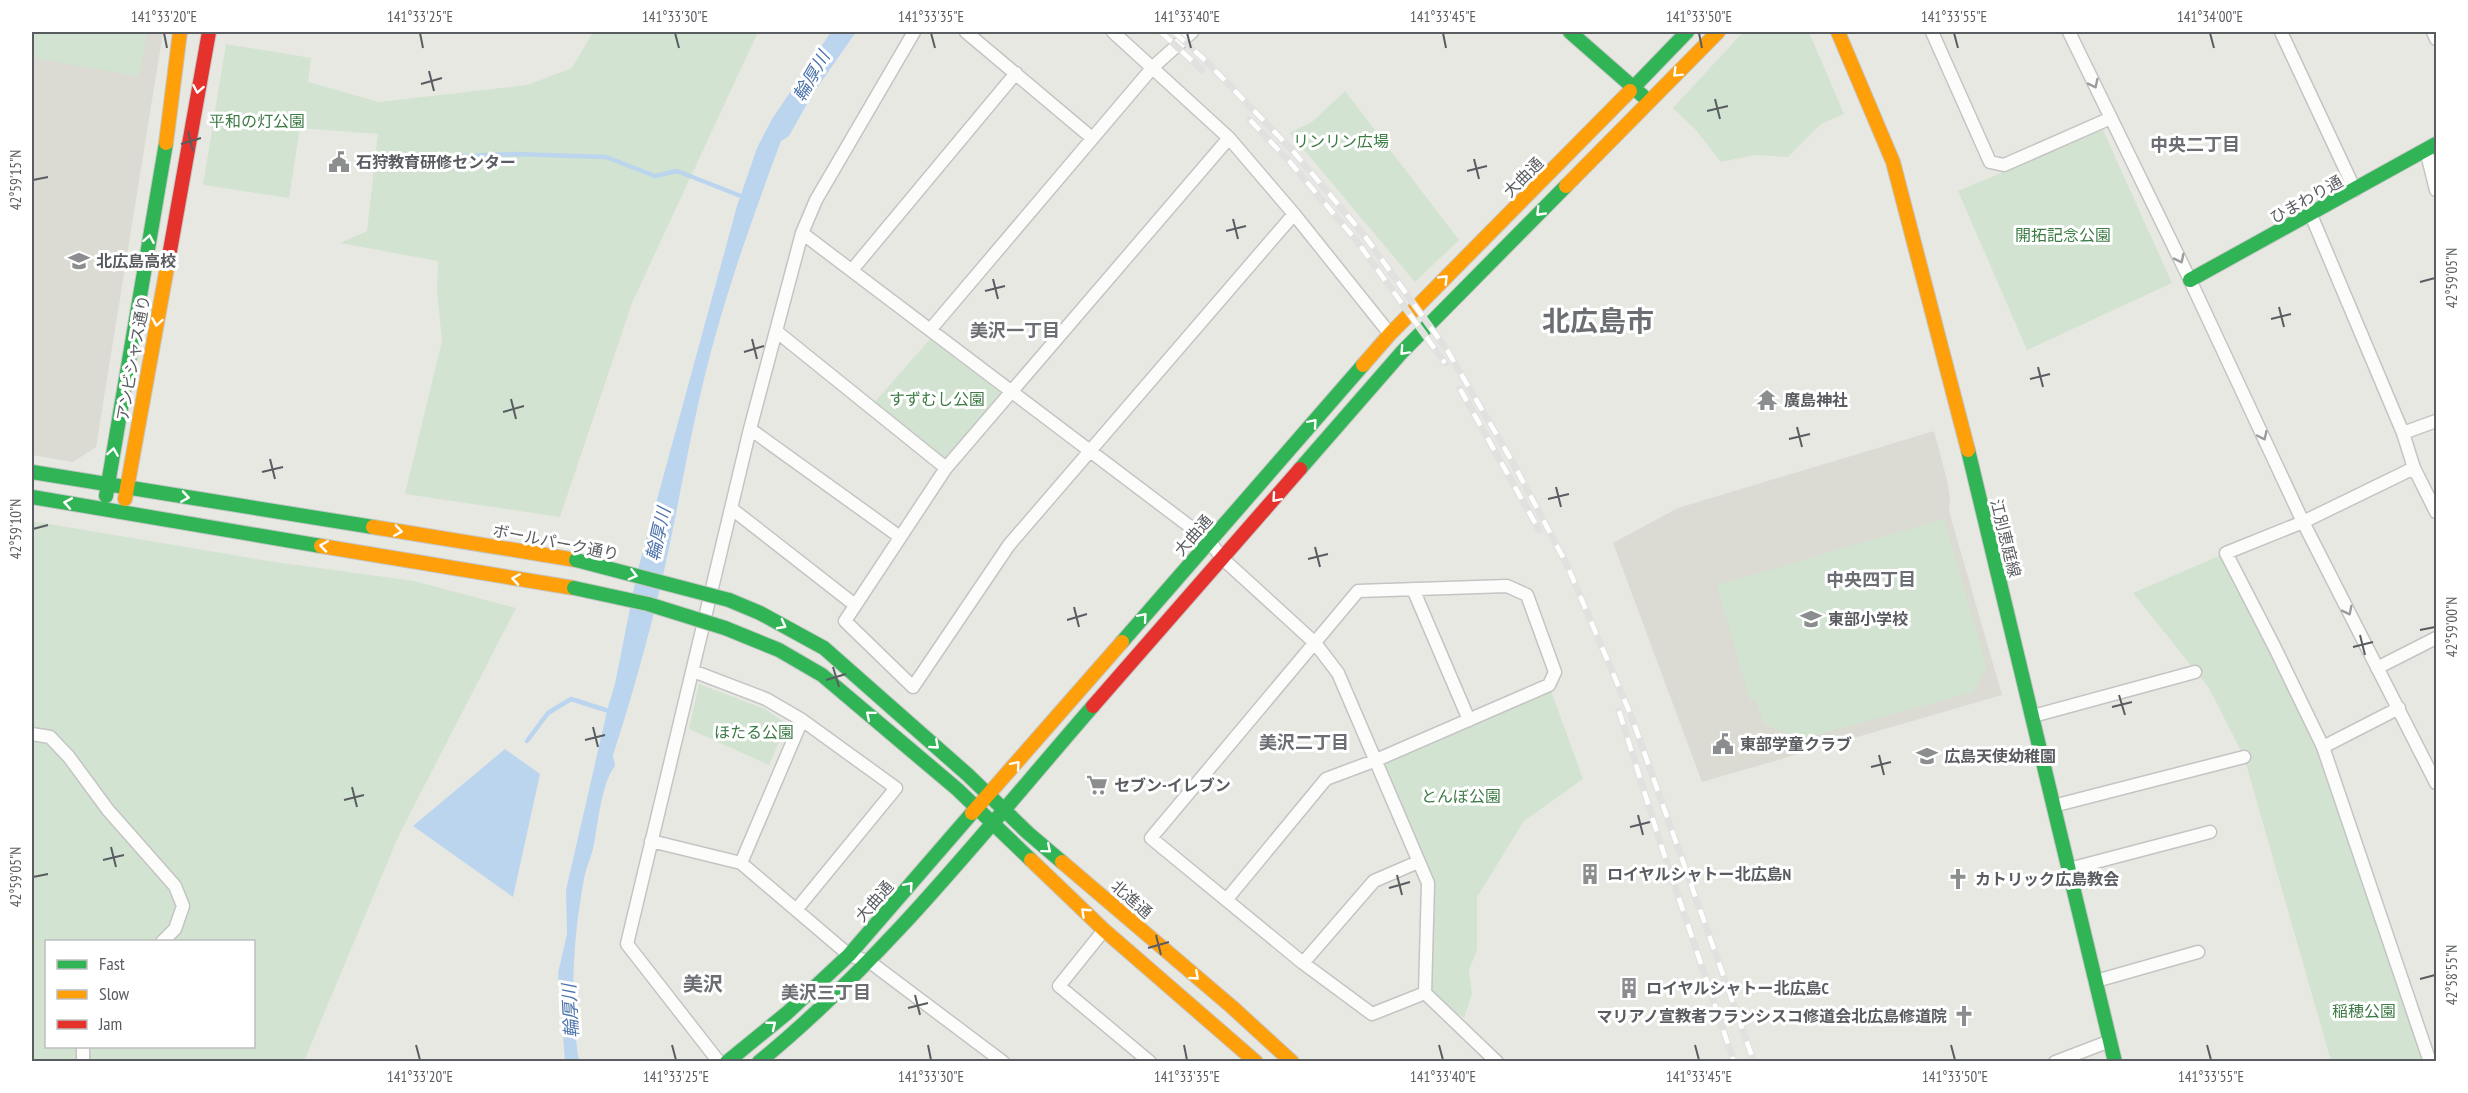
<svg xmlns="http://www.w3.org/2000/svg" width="2468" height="1093" viewBox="0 0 2468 1093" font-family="'PT Sans Narrow','Noto Sans JP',sans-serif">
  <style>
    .education { fill: #dbdad3 }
    .green { fill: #d2e3d1; fill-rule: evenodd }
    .water { fill: #bbd5ef }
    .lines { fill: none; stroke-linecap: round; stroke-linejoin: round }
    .stream { stroke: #bbd5ef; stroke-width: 4.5 }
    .street-casing { stroke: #c4c4c4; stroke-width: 15 }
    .fast-casing { stroke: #c5c7c6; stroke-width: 16 }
    .slow-casing { stroke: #c5c7c6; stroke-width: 16 }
    .jam-casing { stroke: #c5c7c6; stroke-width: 16 }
    .street { stroke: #fcfcfb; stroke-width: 12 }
    .fast { stroke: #30b455; stroke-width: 14 }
    .slow { stroke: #ff9f0a; stroke-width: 14 }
    .jam { stroke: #e5322d; stroke-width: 14 }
    .rail-casing { stroke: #e1e1e0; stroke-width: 7 }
    .rail { stroke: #fff; stroke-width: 4.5; stroke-dasharray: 14; stroke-linecap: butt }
    .fast-bridge-casing { stroke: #c5c7c6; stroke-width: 16; stroke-linecap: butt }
    .fast-bridge { stroke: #30b455; stroke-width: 14 }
    .oneway { stroke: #fff }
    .oneway2 { stroke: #9a9c9e }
    .ticks { fill: none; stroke: #595c60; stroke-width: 2 }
    .labels { text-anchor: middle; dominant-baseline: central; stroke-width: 6; stroke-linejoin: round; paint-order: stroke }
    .park-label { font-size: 16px; fill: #3d7b45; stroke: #fff }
    .poi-label { font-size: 16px; font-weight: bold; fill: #595c60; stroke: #fff; text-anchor: start }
    .street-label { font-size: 16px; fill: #595c60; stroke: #fff }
    .water-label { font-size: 18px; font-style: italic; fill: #4c73ab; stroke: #fff }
    .neighbourhood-label { font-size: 18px; font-weight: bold; fill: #6b6e72; stroke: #fff }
    .quarter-label { font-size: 20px; font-weight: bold; fill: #6b6e72; stroke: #fff }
    .town-label { font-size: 28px; font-weight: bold; fill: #6b6e72; stroke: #fff }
    .neatline { fill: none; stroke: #595c60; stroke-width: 2 }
    .ticks-label { font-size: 15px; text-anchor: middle; fill: #595c60 }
  </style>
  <rect width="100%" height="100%" fill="#e8e8e3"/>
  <path class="education" d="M32 32H163L96 447 73 462 32 455Z
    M1934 431 1947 480 1950 499 1949 511 2002 695 1702 782 1613 543 1678 508Z"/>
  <path class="green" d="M32 32H147L139 76 32 58Z
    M593 32H758L632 303 560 517 405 494 442 341 437 292 438 261 340 243 367 231 378 134 300 128 289 198 203 185 226 44 311 58 308 82 379 102 527 85 572 68Z
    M1743 32H1809L1844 114 1821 124 1788 157 1755 155 1721 162 1695 129 1673 108Z
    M1345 91 1459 240 1415 282 1290 133 1313 121Z
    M2103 130 2172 283 2027 350 1958 191Z
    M930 339 1002 394 945 461 873 404Z
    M1944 519 1987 667 1973 692 1802 739 1764 724 1756 700 1750 701 1717 585Z
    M32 521 268 561 414 581 516 608 399 835 304 1061 32 1062ZM46 942H254V1046H46Z
    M2226 553 2323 747 2430 1061H2331L2244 757 2209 688 2133 593Z
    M699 684 765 709 787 724 769 765 689 729Z
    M1549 685 1583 779 1524 821 1477 897V950L1469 970 1472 994 1464 1018 1425 993 1428 883 1374 761Z"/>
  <path class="water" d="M831 32H856L812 95 789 136 781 141C758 203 735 266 717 330 693 412 681 497 662 580 648 639 632 697 613 755L615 766C602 782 598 822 594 844 592 856 586 867 584 879 573 938 569 1002 579 1061H565L558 973 567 934 566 890 608 707 615 684 637 573 737 206 757 148 772 119Z
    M505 749 540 774 513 897 413 826Z"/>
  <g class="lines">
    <path class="stream" d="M440 157 513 154 606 157 655 176 677 171 746 198
      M527 741 548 713 571 699 612 712"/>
    <defs>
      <path id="street" d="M966 32 1092 138
        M1113 32 1229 138 1294 214 1390 334
        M1932 32 1990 162 2004 165 2111 118
        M2069 32 2190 280 2303 522 2436 783
        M2281 32 2355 190
        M2433 32 2436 39
        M1229 138 946 468 845 621 913 687 1009 545 1294 214
        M2426 150 2436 190
        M2311 215 2403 433 2414 468 2436 512
        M802 233 1209 541 1223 559 1315 643 1338 673 1428 883 1425 993 1497 1062
        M852 270 1016 73
        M930 330 1153 67 1192 32
        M776 331 946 468
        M750 429 900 537
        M2403 433 2436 421
        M2414 468 2303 522 2226 553 2275 648 2323 747 2430 1062
        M732 509 855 605
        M1413 589 1469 720
        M2377 668 2436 638
        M693 671 766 699 802 720 896 788 796 910
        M2033 716 2195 672
        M32 734 50 737 69 757 108 810 175 886 183 906 175 929 162 942
        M2323 747 2399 708
        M2053 806 2244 757
        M651 841 741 863 849 955 870 962 1003 1062
        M741 863 802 720
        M2069 869 2210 832
        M1227 899 1326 779 1374 761 1549 685 1555 672 1527 595 1507 586 1358 591 1151 838 1303 963 1372 1014 1425 993
        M1104 930 1059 986 1150 1062
        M1303 963 1374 881 1418 862
        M2096 981 2198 952
        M83 1062V1046
        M719 1062 627 944 750 429 802 233 816 200 914 32
        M2055 1062 2110 1041"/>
      <path id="fast" d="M1570 32 1643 96
        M1630 91 1687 32
        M2190 280 2436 144
        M1968 450 2115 1062
        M1300 469 1402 352 1566 186
        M32 472 373 527
        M106 496 166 143
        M32 497 321 546
        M729 600 760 613 824 648 968 775 1028 833 1062 862
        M725 628 779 650 822 675 957 789 1031 860
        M1122 642 1363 365
        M727 1062 787 1013 849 955 972 813
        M759 1062C885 959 986 829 1093 706"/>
      <path id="slow" d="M1838 32 1893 162 1968 450
        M166 143 180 32
        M1566 186 1718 32
        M1363 365 1390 334 1630 91
        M125 499 168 262
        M373 527 576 560
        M321 546 574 588
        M972 813 1122 642
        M1031 860 1104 930 1256 1062
        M1062 862 1232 1007 1292 1062"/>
      <path id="jam" d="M168 262 209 32
        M1093 706 1300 469"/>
    </defs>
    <use href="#street" class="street-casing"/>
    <use href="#fast" class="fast-casing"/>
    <use href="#slow" class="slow-casing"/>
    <use href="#jam" class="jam-casing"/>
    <use href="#street" class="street"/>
    <use href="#fast" class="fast"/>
    <use href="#slow" class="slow"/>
    <use href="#jam" class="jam"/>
    <defs>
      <path id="rail" d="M1161 32 1202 70
        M1174 32 1207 62 1292 150 1364 235 1447 350 1512 461 1567 565 1632 718 1754 1062
        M1250 120 1289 161 1356 240 1445 363
        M1460 389 1539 530
        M1619 711 1661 845 1734 1062"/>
    </defs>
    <use href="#rail" class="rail-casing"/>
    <use href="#rail" class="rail"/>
    <defs>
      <path id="fast-bridge" d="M576 560 729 600
        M574 588 648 604 725 628"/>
    </defs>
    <use href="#fast-bridge" class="fast-bridge-casing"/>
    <use href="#fast-bridge" class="fast-bridge"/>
  </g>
  <defs><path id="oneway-chevron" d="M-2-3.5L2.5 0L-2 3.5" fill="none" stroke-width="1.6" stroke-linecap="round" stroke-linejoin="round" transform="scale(1.5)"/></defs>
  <g class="oneway">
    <use href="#oneway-chevron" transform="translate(1677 73) rotate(135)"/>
    <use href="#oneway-chevron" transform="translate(198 89) rotate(100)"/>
    <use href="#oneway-chevron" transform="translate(1540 212) rotate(134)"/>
    <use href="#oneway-chevron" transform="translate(149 239) rotate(-80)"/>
    <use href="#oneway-chevron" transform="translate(1444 279) rotate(-46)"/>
    <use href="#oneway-chevron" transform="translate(157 322) rotate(100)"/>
    <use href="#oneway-chevron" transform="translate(1404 351) rotate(133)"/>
    <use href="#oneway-chevron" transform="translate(1313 423) rotate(-49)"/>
    <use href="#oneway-chevron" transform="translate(113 452) rotate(-81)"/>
    <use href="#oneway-chevron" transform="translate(185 497) rotate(9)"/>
    <use href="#oneway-chevron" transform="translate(1276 498) rotate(131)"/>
    <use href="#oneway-chevron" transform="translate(68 503) rotate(-170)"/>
    <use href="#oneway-chevron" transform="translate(398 531) rotate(9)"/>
    <use href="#oneway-chevron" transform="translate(324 546) rotate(-171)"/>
    <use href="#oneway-chevron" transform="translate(633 575) rotate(15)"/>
    <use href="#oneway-chevron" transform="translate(516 579) rotate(-171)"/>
    <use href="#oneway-chevron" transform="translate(1143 617) rotate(-49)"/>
    <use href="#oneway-chevron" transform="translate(782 625) rotate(28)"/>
    <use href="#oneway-chevron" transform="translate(870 715) rotate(-140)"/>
    <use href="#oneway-chevron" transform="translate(935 745) rotate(41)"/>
    <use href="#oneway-chevron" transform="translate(1016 765) rotate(-49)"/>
    <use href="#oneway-chevron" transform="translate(1047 849) rotate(40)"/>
    <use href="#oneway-chevron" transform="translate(909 886) rotate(-49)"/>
    <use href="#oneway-chevron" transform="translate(1085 912) rotate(-137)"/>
    <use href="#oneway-chevron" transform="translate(1195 976) rotate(41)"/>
    <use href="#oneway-chevron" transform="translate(772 1025) rotate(-39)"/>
  </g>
  <g class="oneway2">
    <use href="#oneway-chevron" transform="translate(2094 84) rotate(64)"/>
    <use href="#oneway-chevron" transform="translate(2180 259) rotate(64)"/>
    <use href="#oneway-chevron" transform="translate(2263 436) rotate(65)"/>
    <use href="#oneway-chevron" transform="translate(2348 611) rotate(63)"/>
  </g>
  <path class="ticks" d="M164 33 167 48M420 33 423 48M675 33 679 48M931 33 935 48M1187 33 1191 48M1443 33 1446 48M1699 33 1702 48M1954 33 1958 48M2210 33 2214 48M429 71 434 91M421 84 442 78M1715 99 1720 119M1707 111 1728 106M188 131 193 151M181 144 201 138M1474 159 1479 179M1467 171 1487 166M33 180 48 177M1233 219 1238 239M1226 231 1246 226M993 279 998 299M2420 282 2435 278M985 291 1005 286M2279 307 2284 327M2271 319 2291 314M752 339 757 359M744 352 764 346M2038 367 2043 387M2030 379 2050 374M511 399 516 419M503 412 524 406M1797 427 1802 447M1789 439 1810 434M270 459 275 479M262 472 283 467M1556 487 1561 507M1548 499 1569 494M33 529 48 525M1315 547 1320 567M1308 559 1328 554M1074 607 1079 627M1067 620 1087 614M2420 630 2435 627M2360 635 2365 655M2353 647 2373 642M833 667 839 687M826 680 846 674M2119 695 2125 715M2112 707 2132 702M593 727 598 747M585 740 605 735M1879 755 1884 775M1871 767 1891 762M352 787 357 807M344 800 364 795M1638 815 1643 835M1630 827 1650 822M111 847 116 867M103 860 124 855M1397 875 1402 895M33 877 48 874M1389 888 1410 882M1156 935 1161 955M1148 948 1169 942M2420 979 2435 975M915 995 920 1015M908 1008 928 1003M416 1045 420 1060M672 1045 676 1060M928 1045 931 1060M1184 1045 1187 1060M1439 1045 1443 1060M1695 1045 1699 1060M1951 1045 1955 1060M2207 1045 2211 1060"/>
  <defs>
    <symbol id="civic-bare" viewBox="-9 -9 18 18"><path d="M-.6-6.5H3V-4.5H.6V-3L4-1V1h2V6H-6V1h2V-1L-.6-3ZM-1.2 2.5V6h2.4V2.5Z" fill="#8b8d8e" stroke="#fff" stroke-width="2.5" paint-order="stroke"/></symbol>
    <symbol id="school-bare" viewBox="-9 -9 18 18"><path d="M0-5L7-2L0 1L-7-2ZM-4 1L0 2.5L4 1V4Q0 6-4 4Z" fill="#8b8d8e" stroke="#fff" stroke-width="2.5" paint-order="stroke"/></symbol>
    <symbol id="temple-bare" viewBox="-9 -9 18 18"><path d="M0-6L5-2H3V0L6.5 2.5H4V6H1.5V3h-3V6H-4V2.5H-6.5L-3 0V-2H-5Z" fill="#8b8d8e" stroke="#fff" stroke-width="2.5" paint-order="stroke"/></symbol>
    <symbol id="supermarket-bare" viewBox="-9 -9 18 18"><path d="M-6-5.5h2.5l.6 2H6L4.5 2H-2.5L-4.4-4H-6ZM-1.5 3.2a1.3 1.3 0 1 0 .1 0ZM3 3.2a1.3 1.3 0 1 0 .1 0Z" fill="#8b8d8e" stroke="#fff" stroke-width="2.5" paint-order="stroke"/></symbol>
    <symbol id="building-bare" viewBox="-9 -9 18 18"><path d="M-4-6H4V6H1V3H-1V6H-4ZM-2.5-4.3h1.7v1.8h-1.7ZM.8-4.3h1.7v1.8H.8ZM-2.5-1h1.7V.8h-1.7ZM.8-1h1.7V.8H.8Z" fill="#8b8d8e" stroke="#fff" stroke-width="2.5" paint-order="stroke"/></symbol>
    <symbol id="church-bare" viewBox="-9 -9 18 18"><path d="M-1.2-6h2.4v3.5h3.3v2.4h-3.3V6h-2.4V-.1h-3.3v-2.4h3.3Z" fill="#8b8d8e" stroke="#fff" stroke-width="2.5" paint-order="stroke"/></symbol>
  </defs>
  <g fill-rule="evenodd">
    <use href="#civic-bare" x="324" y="147" width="30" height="30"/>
    <use href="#school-bare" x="64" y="246" width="30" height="30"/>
    <use href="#temple-bare" x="1752" y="385" width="30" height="30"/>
    <use href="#school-bare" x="1796" y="604" width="30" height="30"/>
    <use href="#civic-bare" x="1708" y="729" width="30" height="30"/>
    <use href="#school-bare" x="1912" y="741" width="30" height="30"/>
    <use href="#supermarket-bare" x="1082" y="770" width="30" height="30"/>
    <use href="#building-bare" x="1575" y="859" width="30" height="30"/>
    <use href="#church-bare" x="1943" y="864" width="30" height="30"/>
    <use href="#building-bare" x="1614" y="973" width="30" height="30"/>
    <use href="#church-bare" x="1949" y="1001" width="30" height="30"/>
  </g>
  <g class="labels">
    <g class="park-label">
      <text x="257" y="121">平和の灯公園</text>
      <text x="1341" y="141">リンリン広場</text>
      <text x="2063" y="235">開拓記念公園</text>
      <text x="937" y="399">すずむし公園</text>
      <text x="754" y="732">ほたる公園</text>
      <text x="1461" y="796">とんぼ公園</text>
      <text x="2364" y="1011">稲穂公園</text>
    </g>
    <g class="poi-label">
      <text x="356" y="162">石狩教育研修センター</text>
      <text x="96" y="261">北広島高校</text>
      <text x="1784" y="400">廣島神社</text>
      <text x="1828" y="619">東部小学校</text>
      <text x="1740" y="744">東部学童クラブ</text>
      <text x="1944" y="756">広島天使幼稚園</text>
      <text x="1114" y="785">セブン-イレブン</text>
      <text x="1607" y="874">ロイヤルシャトー北広島N</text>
      <text x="1975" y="879">カトリック広島教会</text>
      <text x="1646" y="988">ロイヤルシャトー北広島C</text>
      <text x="1947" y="1016" text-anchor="end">マリアノ宣教者フランシスコ修道会北広島修道院</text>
    </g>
    <g class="street-label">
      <text transform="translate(1523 177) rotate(-45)">大曲通</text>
      <text transform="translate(2306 199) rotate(-29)">ひまわり通</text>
      <text transform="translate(133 358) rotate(-80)">アンビシャス通り</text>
      <text transform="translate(1193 535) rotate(-49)">大曲通</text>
      <text transform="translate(2006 538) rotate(76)">江別恵庭線</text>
      <text transform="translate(556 542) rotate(11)">ボールパーク通り</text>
      <text transform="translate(1132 899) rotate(41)">北進通</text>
      <text transform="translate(874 901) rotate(-49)">大曲通</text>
    </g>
    <g class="water-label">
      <text transform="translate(811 76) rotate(-60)">輪厚川</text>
      <text transform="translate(658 534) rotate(-77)">輪厚川</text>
      <text transform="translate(570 1011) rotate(-93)">輪厚川</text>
    </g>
    <g class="neighbourhood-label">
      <text x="2195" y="144">中央二丁目</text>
      <text x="1015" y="330">美沢一丁目</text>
      <text x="1871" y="579">中央四丁目</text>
      <text x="1304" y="742">美沢二丁目</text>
      <text x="826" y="992">美沢三丁目</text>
    </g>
    <g class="quarter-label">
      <text x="703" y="984">美沢</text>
    </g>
    <g class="town-label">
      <text x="1598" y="320">北広島市</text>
    </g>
  </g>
  <rect width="2468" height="1093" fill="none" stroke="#ffffff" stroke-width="66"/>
  <rect x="45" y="940" width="210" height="108" fill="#ffffff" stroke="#bdbebf" stroke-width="1.5"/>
  <rect x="57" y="960" width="30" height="9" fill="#30b455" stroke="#bdbebf" stroke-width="1.5"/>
  <text x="99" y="970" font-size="18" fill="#595c60">Fast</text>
  <rect x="57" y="990" width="30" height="9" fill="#ff9f0a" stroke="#bdbebf" stroke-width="1.5"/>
  <text x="99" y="1000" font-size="18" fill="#595c60">Slow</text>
  <rect x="57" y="1020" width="30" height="9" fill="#e5322d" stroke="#bdbebf" stroke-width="1.5"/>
  <text x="99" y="1030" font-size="18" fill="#595c60">Jam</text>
  <rect x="33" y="33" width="2402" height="1027" class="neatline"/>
  <g class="ticks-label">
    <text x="164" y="22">141°33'20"E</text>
    <text x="420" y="22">141°33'25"E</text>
    <text x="675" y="22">141°33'30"E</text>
    <text x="931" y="22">141°33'35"E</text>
    <text x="1187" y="22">141°33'40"E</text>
    <text x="1443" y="22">141°33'45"E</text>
    <text x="1699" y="22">141°33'50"E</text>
    <text x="1954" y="22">141°33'55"E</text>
    <text x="2210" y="22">141°34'00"E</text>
    <text transform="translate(16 180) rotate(-90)" y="5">42°59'15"N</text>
    <text transform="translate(2452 278) rotate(-90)" y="5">42°59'05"N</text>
    <text transform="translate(16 529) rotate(-90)" y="5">42°59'10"N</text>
    <text transform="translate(2452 627) rotate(-90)" y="5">42°59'00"N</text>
    <text transform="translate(16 877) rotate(-90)" y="5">42°59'05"N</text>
    <text transform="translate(2452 975) rotate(-90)" y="5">42°58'55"N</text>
    <text x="420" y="1082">141°33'20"E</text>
    <text x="676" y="1082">141°33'25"E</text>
    <text x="931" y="1082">141°33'30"E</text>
    <text x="1187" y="1082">141°33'35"E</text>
    <text x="1443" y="1082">141°33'40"E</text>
    <text x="1699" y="1082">141°33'45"E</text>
    <text x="1955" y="1082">141°33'50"E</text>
    <text x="2211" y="1082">141°33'55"E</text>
  </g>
</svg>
